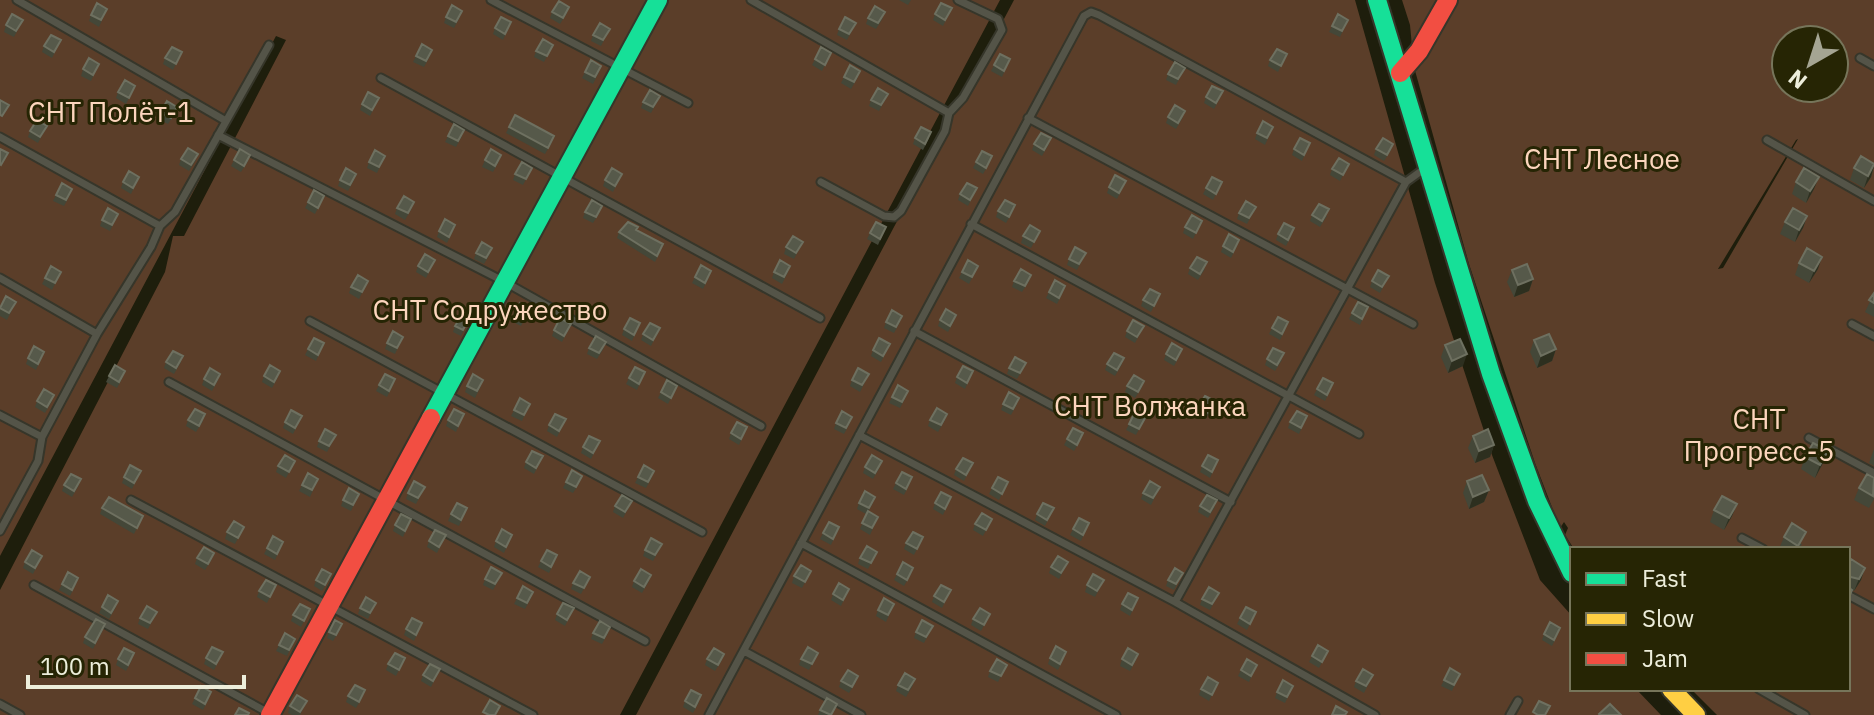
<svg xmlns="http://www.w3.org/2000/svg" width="1874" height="715" viewBox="0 0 1874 715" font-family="'IBM Plex Sans',sans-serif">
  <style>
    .green { fill: #5b3e29; fill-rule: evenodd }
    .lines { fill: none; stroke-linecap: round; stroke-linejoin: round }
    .lane-casing { stroke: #36362a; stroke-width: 11 }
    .fast-casing { stroke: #36362a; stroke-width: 22 }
    .slow-casing { stroke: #36362a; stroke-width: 22 }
    .jam-casing { stroke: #36362a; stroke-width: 22 }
    .lane { stroke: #545448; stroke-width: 7 }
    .fast { stroke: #16e098; stroke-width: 18 }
    .slow { stroke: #ffcf43; stroke-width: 18 }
    .jam { stroke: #f24e42; stroke-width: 18 }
    .wall { fill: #444738 }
    .shaded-wall { fill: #2d2f1f }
    .building { fill: #56594a; stroke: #6e7060; stroke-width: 2 }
    .labels { text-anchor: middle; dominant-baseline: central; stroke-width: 6; stroke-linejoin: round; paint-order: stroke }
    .park-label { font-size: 28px; fill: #fcd5bd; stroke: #262504 }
  </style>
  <rect width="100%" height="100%" fill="#1e1e0c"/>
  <path class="green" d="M0 0H1000L620 715H0V590L165 272 173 236H184L286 40 276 36 0 556Z
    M1014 0H1355L1435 283 1492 455 1540 580 1572 616V689H1636L1661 715H636Z
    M1402 0H1874V715H1717L1691 689H1848V549H1574L1565 535 1568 528 1564 522 1560 528 1535 463 1469 264 1414 67 1410 25ZM1786 40H1834V77L1839 72 1834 80V88H1829L1822 100 1827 88H1786ZM1798 139 1723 268 1718 269 1796 140Z"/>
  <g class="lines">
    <defs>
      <path id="lane" d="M17 0 226 121
        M491 0 688 103
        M751 0 949 113
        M1860 58 1874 66
        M381 78 820 318
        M1028 118 1413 324
        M218 135 505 282 761 426
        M0 137 160 226
        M1767 140 1874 201
        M821 182 884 216 894 217 901 211 945 131 949 113 963 98 1002 30 998 19 958 0
        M971 224 1359 434
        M0 278 97 334
        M310 321 702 532
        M1852 324 1874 336
        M914 331 1231 502
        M169 382 645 641
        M0 415 42 437
        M859 435 1175 602 1375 715
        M1809 438 1874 473
        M131 500 533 715
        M0 531 38 461 42 437 97 334 151 247 160 226 175 212 269 45
        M1742 538 1763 549
        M801 543 1116 715
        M34 585 267 712
        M1848 595 1874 609
        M1175 602 1406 182 1424 169
        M744 651 861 715
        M1759 689 1805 715
        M0 704 20 715
        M709 715 1084 16 1091 12 1099 15 1406 182
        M1510 715 1518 701"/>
      <path id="fast" d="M1377 0 1491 374 1537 501 1572 573
        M431 418 658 0"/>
      <path id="slow" d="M1671 689 1696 715"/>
      <path id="jam" d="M1400 73 1419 51 1448 0
        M270 715 431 418"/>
    </defs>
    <use href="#lane" class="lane-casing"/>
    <use href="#fast" class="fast-casing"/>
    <use href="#slow" class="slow-casing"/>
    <use href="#jam" class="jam-casing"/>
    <use href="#lane" class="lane"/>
    <use href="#fast" class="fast"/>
    <use href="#slow" class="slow"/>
    <use href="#jam" class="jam"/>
  </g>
  <path class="wall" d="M899 0H911L908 5Z
    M952 8 943 26 933 20 935 14Z
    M107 9 99 27 89 21 91 15Z
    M552 12 567 13 560 24 550 18Z
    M446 17H460L454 28 444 23Z
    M868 18H883L876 29 866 24Z
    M23 20 14 37 4 32 6 25Z
    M1348 20 1340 37 1329 32 1332 26Z
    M511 22 503 40 493 34 495 28Z
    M856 23 847 40 837 35 839 29Z
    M610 29 601 46 591 41 593 35Z
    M61 40 52 58 42 52 44 46Z
    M553 45 544 62 534 57 536 51Z
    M182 52 173 70 163 64 165 58Z
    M831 53 822 71 812 65 815 59Z
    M1287 54 1278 72 1268 66 1270 60Z
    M416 56H430L424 67 413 62Z
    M1010 59 1002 77 991 71 994 65Z
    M99 64 91 81 81 76 83 69Z
    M1185 68 1176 85 1166 80 1168 74Z
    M585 72H599L593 84 582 78Z
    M844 77H858L851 89 841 83Z
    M135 86 126 104 116 98 118 92Z
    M888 94 879 111 869 106 871 100Z
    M1206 97 1220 98 1214 109 1204 103Z
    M643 102H657L651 113 641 108Z
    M362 104H376L370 116 360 110Z
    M160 113H175L168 124 158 119Z
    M1168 117H1183L1176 129 1166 123Z
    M47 126 38 143 28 137 30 131Z
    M509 127 552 142 545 154 506 133Z
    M1273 127 1265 145 1255 139 1257 133Z
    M448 136H462L456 147 445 142Z
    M915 138H929L923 150 913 144Z
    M1310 143 1302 161 1292 155 1294 149Z
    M1034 144H1049L1042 156 1032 150Z
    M1376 149 1391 150 1384 161 1374 155Z
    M385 156 377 173 367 168 369 162Z
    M181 159 196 160 189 171 179 165Z
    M234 160 248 161 241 172 231 166Z
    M485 160 499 161 493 172 482 167Z
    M976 162H990L983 174 973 168Z
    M1349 164 1340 181 1330 175 1332 169Z
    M1874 167 1871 177 1864 188 1850 180 1854 168Z
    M532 168 523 185 513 180 515 174Z
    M622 174 613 192 603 186 605 180Z
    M139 177 131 194 121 188 123 182Z
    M340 180H354L348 191 338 186Z
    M1222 182 1213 200 1203 194 1206 188Z
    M1796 182 1814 189 1806 203 1792 194Z
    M1109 187H1123L1117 199 1107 193Z
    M960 194H974L968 206 958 200Z
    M56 195H70L64 206 53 201Z
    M324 196 315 214 305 208 308 202Z
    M1256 207 1247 224 1237 219 1239 213Z
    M397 208H412L405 220 395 214Z
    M998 211H1013L1006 223 996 217Z
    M585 212H600L593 223 583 218Z
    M118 214 110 231 100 226 102 220Z
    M1312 215 1327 216 1320 227 1310 221Z
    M1807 216 1803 228 1795 242 1780 234 1785 222Z
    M1202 221 1193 239 1183 233 1185 227Z
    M886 227 878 245 867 239 870 233Z
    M636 230 661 250 655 262 617 238 619 232Z
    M439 231H453L447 243 437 237Z
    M1040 231 1031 248 1021 243 1023 236Z
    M1278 234H1292L1286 246 1276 240Z
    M803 242 794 259 784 254 786 247Z
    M1223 246H1237L1231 258 1221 252Z
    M476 253 490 254 484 264 474 259Z
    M1086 253 1077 270 1067 265 1069 259Z
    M435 260 426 278 416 272 418 266Z
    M1799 263 1818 269 1809 283 1795 275Z
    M978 266 969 284 959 278 962 272Z
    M1190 268 1205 269 1198 280 1188 274Z
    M1512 270 1533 279 1529 291 1514 297 1507 282Z
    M61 272 52 290 42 284 45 278Z
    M774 272H788L782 284 772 278Z
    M1389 276 1380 293 1370 287 1372 281Z
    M695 277H709L703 289 692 283Z
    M368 281 359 299 349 293 351 287Z
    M1014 281H1029L1022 292 1012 287Z
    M1049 292H1063L1057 304 1046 298Z
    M1874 293V317L1865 312Z
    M1160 294 1151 312 1141 306 1143 300Z
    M16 302 7 320 0 316V306Z
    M1368 307 1360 325 1349 319 1352 313Z
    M530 309 521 326 511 321 514 315Z
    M469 319 461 336 453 332 455 326Z
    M940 320 954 321 948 332 938 326Z
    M886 322H900L894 333 884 328Z
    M640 323 632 341 622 335 624 329Z
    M1144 326 1135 343 1125 337 1127 331Z
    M1272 328H1286L1280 340 1269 334Z
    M554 330H568L562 342 552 336Z
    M643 334H657L651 346 641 340Z
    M403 337 395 354 385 349 387 343Z
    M1534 340 1556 349 1552 361 1537 368 1530 352Z
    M324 343 316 361 305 355 308 349Z
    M1445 345 1463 366 1448 373 1441 357Z
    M589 348H604L597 359 587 354Z
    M873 350H887L881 362 871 356Z
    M44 352 36 370 26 364 28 358Z
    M1166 354 1180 355 1174 366 1164 360Z
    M1267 359 1282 360 1275 371 1265 365Z
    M166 362H181L174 374 164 368Z
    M1107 364H1122L1115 376 1105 370Z
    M1009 368 1023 369 1017 379 1007 374Z
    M973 371 965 389 955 383 957 377Z
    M645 372 637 390 626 384 629 378Z
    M109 376 123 377 117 388 106 382Z
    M264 376 278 377 272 388 262 382Z
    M204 379 218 380 212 391 202 385Z
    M852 380H866L860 392 850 386Z
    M379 385H393L387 397 376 391Z
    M467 386H481L475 398 465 392Z
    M677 386 668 404 658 398 661 392Z
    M1127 386 1142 387 1135 398 1125 392Z
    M1317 389H1331L1325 401 1314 395Z
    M892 397H906L900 408 889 403Z
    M37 401H52L45 413 35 407Z
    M1215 401 1206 419 1196 413 1198 407Z
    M530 404 522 421 511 416 514 410Z
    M1003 404H1017L1011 415 1001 410Z
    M464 414 456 432 446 426 448 420Z
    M1307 416 1299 434 1288 428 1290 422Z
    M1145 418 1136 435 1126 430 1129 424Z
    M566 419 557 437 547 431 549 425Z
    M188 420 203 421 196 432 186 426Z
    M930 420H945L938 432 928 426Z
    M285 422H299L293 434 283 428Z
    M836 423H850L844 434 834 429Z
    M747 427 739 445 729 439 731 433Z
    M1473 436 1494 445 1490 457 1475 463 1468 448Z
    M1067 439H1081L1074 451 1064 445Z
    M319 441H333L327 452 317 447Z
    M600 441 591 459 581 453 583 447Z
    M1874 449V466L1869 463Z
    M543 456 534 474 524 468 526 462Z
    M1805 457 1823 463 1815 478 1801 469Z
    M1218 460 1210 478 1200 472 1202 466Z
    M295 461 286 478 276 472 278 466Z
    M973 463 964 481 954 475 956 469Z
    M865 467H880L873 479 863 473Z
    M1867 474 1874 499 1869 508 1854 500 1859 488Z
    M124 477H138L132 489 122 483Z
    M638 477H652L646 488 635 483Z
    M318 479 310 497 299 491 302 485Z
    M1467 481 1489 490 1484 502 1469 509 1463 493Z
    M566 482H580L573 493 563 488Z
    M1008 482 999 500 989 494 992 488Z
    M896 483H910L904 495 893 489Z
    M64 485H79L72 497 62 491Z
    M425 487 416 504 406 499 408 493Z
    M1143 493H1157L1151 505 1141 499Z
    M359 494 351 511 341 506 343 500Z
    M951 497 943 515 933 509 935 503Z
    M859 503H873L868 512 878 517 870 535 860 529 866 514 857 509Z
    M1737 504 1732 516 1724 530 1710 522 1714 510Z
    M615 506 629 507 623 518 613 512Z
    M1200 506 1215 507 1208 518 1198 512Z
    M102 508 143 516 134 534 100 514Z
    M467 508 459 526 448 521 451 514Z
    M1037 514H1051L1045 526 1035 520Z
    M411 519 403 537 393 531 395 525Z
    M992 519 983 536 973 530 975 524Z
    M1089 523 1081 541 1070 535 1073 529Z
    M244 527 235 544 225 539 227 532Z
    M839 527 831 545 820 539 823 533Z
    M446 535 437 553 427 547 429 541Z
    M512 535 504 553 494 547 496 541Z
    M923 537 914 555 904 549 906 543Z
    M1784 537 1802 544 1799 549H1779Z
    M283 542 275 560 264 554 267 548Z
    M645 550H659L653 561 643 556Z
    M877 552 868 569 858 564 860 558Z
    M42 556 33 574 23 568 25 562Z
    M197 558 212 559 205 570 195 564Z
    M541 561H555L549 573 538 567Z
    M1068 562 1059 579 1049 573 1051 567Z
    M1848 566 1861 580 1854 591 1852 590 1848 602Z
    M811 571 802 588 792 583 794 576Z
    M897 574H911L904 586 894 580Z
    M590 577 581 594 571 589 573 583Z
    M485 579H499L493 590 483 585Z
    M1180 579 1174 590 1166 586 1168 580Z
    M316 580H329L322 591 314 586Z
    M634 581H649L642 593 632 587Z
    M62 584H76L70 596 59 590Z
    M276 585 267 603 257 597 259 591Z
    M1087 585 1101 586 1095 597 1085 592Z
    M849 589 841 606 831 600 833 594Z
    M951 590 942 608 932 602 934 596Z
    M1219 593 1210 610 1200 605 1202 599Z
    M517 598H531L525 609 514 604Z
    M1138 598 1130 616 1120 610 1122 604Z
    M376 603 368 619 358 614 360 608Z
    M894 604 886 622 876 616 878 610Z
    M102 607H116L109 619 99 613Z
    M574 608 565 626 555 620 557 614Z
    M310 609 301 627 291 621 293 615Z
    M157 612 148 629 138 624 140 618Z
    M1256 612 1247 630 1237 624 1240 618Z
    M990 614 981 631 971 625 973 619Z
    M422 623 414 641 404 635 406 629Z
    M933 626 924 643 914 638 916 632Z
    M103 630 93 649 83 643 85 637Z
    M340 630 333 641 327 638 329 632Z
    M593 633H608L602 644 591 639Z
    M1544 634H1558L1552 646 1542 640Z
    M295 639 287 656 276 651 279 645Z
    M1328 651 1319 668 1309 662 1312 656Z
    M818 653 809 670 799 665 801 659Z
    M206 658H220L214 670 204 664Z
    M405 658 396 676 386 670 388 664Z
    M1050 658H1064L1058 670 1048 664Z
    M118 659 132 660 126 671 116 665Z
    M707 659 722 660 715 671 705 665Z
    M1122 659 1136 660 1130 671 1120 666Z
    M1007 665 998 682 988 677 990 671Z
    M1257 665 1249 682 1238 676 1241 670Z
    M440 669 431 687 421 681 423 675Z
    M1460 674 1452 691 1441 686 1444 680Z
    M1373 675 1364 693 1354 687 1356 681Z
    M841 681 856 682 849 693 839 687Z
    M1218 683 1209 701 1199 695 1201 689Z
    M898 685H913L906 697 896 691Z
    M1293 686 1285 703 1275 698 1277 692Z
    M348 696H363L356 708 346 702Z
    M195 698H209L203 710 192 704Z
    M685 701 699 702 693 713 683 707Z
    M837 704 832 715H818L820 710Z
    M290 706 304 707 300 715H292L288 713Z"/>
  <path class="shaded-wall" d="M1874 166 1871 177 1864 188 1868 176Z
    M1819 177 1814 189 1806 203 1810 191Z
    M1807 216 1803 228 1795 242 1799 230Z
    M1822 257 1818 269 1809 283 1814 271Z
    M1533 279 1529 291 1514 297 1518 285Z
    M1556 349 1552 361 1537 368 1541 356Z
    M1467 354 1463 366 1448 373 1452 361Z
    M1494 445 1490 457 1475 463 1479 451Z
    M1828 451 1823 463 1815 478 1820 465Z
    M1489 490 1484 502 1469 509 1473 497Z
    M1737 504 1732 516 1724 530 1729 518Z
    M1865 568 1861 580 1854 591 1859 579Z"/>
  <path class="building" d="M559 1 569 7 563 18 552 12Z
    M97 3 107 9 101 20 91 15Z
    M941 3 952 8 945 20 935 14Z
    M452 5 462 11 456 22 446 17Z
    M875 6 885 12 878 23 868 18Z
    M12 14 23 20 16 31 6 25Z
    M1338 14 1348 20 1342 31 1332 26Z
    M501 17 511 22 505 34 495 28Z
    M845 17 856 23 849 34 839 29Z
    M600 23 610 29 603 40 593 35Z
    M51 35 61 40 54 52 44 46Z
    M543 39 553 45 547 56 536 51Z
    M422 44 432 50 426 61 416 56Z
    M172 47 182 52 176 64 165 58Z
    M821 47 831 53 825 65 815 59Z
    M1277 49 1287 54 1281 66 1270 60Z
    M1000 54 1010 59 1004 71 994 65Z
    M89 58 99 64 93 75 83 69Z
    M591 60 601 66 595 77 585 72Z
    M1175 62 1185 68 1178 79 1168 74Z
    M850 65 860 71 854 82 844 77Z
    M125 80 135 86 129 98 118 92Z
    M1212 86 1223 91 1216 103 1206 97Z
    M878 88 888 94 881 105 871 100Z
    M650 90 660 96 653 107 643 102Z
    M368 92 379 98 372 110 362 104Z
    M0 100 9 105 2 116 0 115Z
    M167 101 177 107 171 118 160 113Z
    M1175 105 1185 111 1178 123 1168 117Z
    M515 115 554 136 548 148 509 127Z
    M37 120 47 126 40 137 30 131Z
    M1263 121 1273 127 1267 138 1257 133Z
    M454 124 464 130 458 141 448 136Z
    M921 127 931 132 925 144 915 138Z
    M1041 133 1051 138 1044 150 1034 144Z
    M1300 138 1310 143 1304 155 1294 149Z
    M1383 138 1393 144 1387 155 1376 149Z
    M188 148 198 154 191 165 181 159Z
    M0 149 8 153 1 165 0 164Z
    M240 149 250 155 244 166 234 160Z
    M491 149 501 155 495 166 485 160Z
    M375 150 385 156 379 167 369 162Z
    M982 151 992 156 986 168 976 162Z
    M1861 156 1874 164 1868 176 1854 168Z
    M1339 158 1349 164 1343 175 1332 169Z
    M522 162 532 168 526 179 515 174Z
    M346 168 356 174 350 185 340 180Z
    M612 168 622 174 615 186 605 180Z
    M1804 168 1819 177 1810 191 1796 182Z
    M129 171 139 177 133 188 123 182Z
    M1115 175 1126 181 1119 193 1109 187Z
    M1212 177 1222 182 1216 194 1206 188Z
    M62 183 72 189 66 200 56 195Z
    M967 183 977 188 970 200 960 194Z
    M314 190 324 196 318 208 308 202Z
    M404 196 414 202 408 213 397 208Z
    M592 200 602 206 596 217 585 212Z
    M1005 200 1015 205 1009 217 998 211Z
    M1246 201 1256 207 1249 218 1239 213Z
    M1319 204 1329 209 1322 221 1312 215Z
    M108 208 118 214 112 225 102 220Z
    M1793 208 1807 216 1799 230 1785 222Z
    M1192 215 1202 221 1196 233 1185 227Z
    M445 219 455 225 449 237 439 231Z
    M628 222 638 227 636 230 663 244 657 256 619 232Z
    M876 222 886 227 880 239 870 233Z
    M1284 223 1294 228 1288 240 1278 234Z
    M1030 225 1040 231 1034 242 1023 236Z
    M1229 234 1239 240 1233 252 1223 246Z
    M793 236 803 242 796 253 786 247Z
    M482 242 492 248 486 258 476 253Z
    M1075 247 1086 253 1079 264 1069 259Z
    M1807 248 1822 257 1814 271 1799 263Z
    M425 254 435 260 428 272 418 266Z
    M1197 257 1207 262 1200 274 1190 268Z
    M780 260 790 266 784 277 774 272Z
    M968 260 978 266 972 277 962 272Z
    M1527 264 1533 279 1518 285 1512 270Z
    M701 265 711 271 705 283 695 277Z
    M51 266 61 272 55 283 45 278Z
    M1021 269 1031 275 1025 286 1014 281Z
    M1378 270 1389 276 1382 287 1372 281Z
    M358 275 368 281 362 292 351 287Z
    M1055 280 1065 286 1059 298 1049 292Z
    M1150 289 1160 294 1154 306 1143 300Z
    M1874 293V303L1869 300Z
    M6 296 16 302 9 313 0 308Z
    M1358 302 1368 307 1362 319 1352 313Z
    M520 303 530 309 524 320 514 315Z
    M946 309 956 315 950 326 940 320Z
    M892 310 902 316 896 327 886 322Z
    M462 315 469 319 463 330 455 326Z
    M1278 317 1288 322 1282 334 1272 328Z
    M560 318 571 324 564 336 554 330Z
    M630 318 640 323 634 335 624 329Z
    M1133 320 1144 326 1137 337 1127 331Z
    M650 323 660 328 653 340 643 334Z
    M393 331 403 337 397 348 387 343Z
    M1549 334 1556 349 1541 356 1534 340Z
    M596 336 606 342 599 353 589 348Z
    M314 338 324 343 318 355 308 349Z
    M879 338 890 344 883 356 873 350Z
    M1460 339 1467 354 1452 361 1445 345Z
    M1172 343 1182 349 1176 360 1166 354Z
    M34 346 44 352 38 364 28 358Z
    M1273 348 1284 353 1277 365 1267 359Z
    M173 351 183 356 176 368 166 362Z
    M1114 353 1124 358 1117 370 1107 364Z
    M1015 357 1026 363 1020 373 1009 368Z
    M115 365 125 371 119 382 109 376Z
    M270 365 280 371 274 382 264 376Z
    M963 366 973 371 967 383 957 377Z
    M635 367 645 372 639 384 629 378Z
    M210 368 220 374 214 385 204 379Z
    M858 368 869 374 862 385 852 380Z
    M385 374 395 379 389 391 379 385Z
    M473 374 483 380 477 391 467 386Z
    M1134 375 1144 381 1138 392 1127 386Z
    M1323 378 1333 383 1327 395 1317 389Z
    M667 380 677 386 671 398 661 392Z
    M898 385 908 391 902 402 892 397Z
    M44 389 54 395 47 407 37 401Z
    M1009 392 1019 398 1013 409 1003 404Z
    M1205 396 1215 401 1208 413 1198 407Z
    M520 398 530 404 524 415 514 410Z
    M937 408 947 414 941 425 930 420Z
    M195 409 205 414 199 426 188 420Z
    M454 409 464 414 458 426 448 420Z
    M291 410 302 416 295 428 285 422Z
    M842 411 852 417 846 428 836 423Z
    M1297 411 1307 416 1301 428 1290 422Z
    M1135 412 1145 418 1139 429 1129 424Z
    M555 414 566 419 559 431 549 425Z
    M737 422 747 427 741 439 731 433Z
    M1073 428 1083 433 1077 445 1067 439Z
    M325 429 336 435 329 446 319 441Z
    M1488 429 1494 445 1479 451 1473 436Z
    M589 436 600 441 593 453 583 447Z
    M1813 443 1828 451 1820 465 1805 457Z
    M532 451 543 456 536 468 526 462Z
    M285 455 295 461 289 472 278 466Z
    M872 455 882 461 875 473 865 467Z
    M1208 455 1218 460 1212 472 1202 466Z
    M963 458 973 463 966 475 956 469Z
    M130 465 141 471 134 483 124 477Z
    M644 465 654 471 648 482 638 477Z
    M572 470 582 476 576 487 566 482Z
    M902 472 912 477 906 489 896 483Z
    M308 473 318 479 312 490 302 485Z
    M71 474 81 479 74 491 64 485Z
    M1867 474 1874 478 1873 496 1859 488Z
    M1482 475 1489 490 1473 497 1467 481Z
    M998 477 1008 482 1002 494 992 488Z
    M414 481 425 487 418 498 408 493Z
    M1150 481 1160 487 1153 498 1143 493Z
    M349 488 359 494 353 505 343 500Z
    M865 491 875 497 869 508 859 503Z
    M941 492 951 497 945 509 935 503Z
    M622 495 632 501 625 512 615 506Z
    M1207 495 1217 500 1210 512 1200 506Z
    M1722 496 1737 504 1729 518 1714 510Z
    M109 497 143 516 137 528 102 508Z
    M457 503 467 508 461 520 451 514Z
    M1043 503 1054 508 1047 520 1037 514Z
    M868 511 878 517 872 528 862 523Z
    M982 513 992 519 986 530 975 524Z
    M401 514 411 519 405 531 395 525Z
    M1079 518 1089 523 1083 535 1073 529Z
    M234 521 244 527 238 538 227 532Z
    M829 522 839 527 833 539 823 533Z
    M1792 523 1806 532 1798 546 1784 537Z
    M502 529 512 535 506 547 496 541Z
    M435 530 446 535 439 547 429 541Z
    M913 532 923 537 917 549 906 543Z
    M273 536 283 542 277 554 267 548Z
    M651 538 662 544 655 555 645 550Z
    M867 546 877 552 871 563 860 558Z
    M204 547 214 553 208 564 197 558Z
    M32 550 42 556 35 568 25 562Z
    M547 550 557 555 551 567 541 561Z
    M1058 556 1068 562 1061 573 1051 567Z
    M1851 559 1865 568 1859 579 1851 577 1848 579V566Z
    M903 562 913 568 907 580 897 574Z
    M801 565 811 571 805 582 794 576Z
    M491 567 502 573 495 584 485 579Z
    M1175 568 1183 573 1176 584 1168 580Z
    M322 569 331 574 325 585 316 580Z
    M641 569 651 575 644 587 634 581Z
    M580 571 590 577 584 588 573 583Z
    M68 572 78 578 72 590 62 584Z
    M1093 574 1104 580 1097 591 1087 585Z
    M266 580 276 585 270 597 259 591Z
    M839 583 849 589 843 600 833 594Z
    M941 585 951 590 944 602 934 596Z
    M523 586 533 592 527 603 517 598Z
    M1209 587 1219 593 1212 604 1202 599Z
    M1848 587 1852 590 1848 600Z
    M1128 593 1138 598 1132 610 1122 604Z
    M108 595 118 601 111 613 102 607Z
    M366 597 376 603 370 613 360 608Z
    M884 598 894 604 888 615 878 610Z
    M563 603 574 608 567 620 557 614Z
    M300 604 310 609 304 621 293 615Z
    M147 606 157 612 150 623 140 618Z
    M1246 607 1256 612 1250 624 1240 618Z
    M980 608 990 614 984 625 973 619Z
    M412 618 422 623 416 635 406 629Z
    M96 619 105 624 95 643 85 637Z
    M335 620 342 624 336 635 329 632Z
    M922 620 933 626 926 637 916 632Z
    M600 621 610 627 604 638 593 633Z
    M1550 622 1560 628 1554 640 1544 634Z
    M285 633 295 639 289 650 279 645Z
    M1318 645 1328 651 1322 662 1312 656Z
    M1056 646 1066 652 1060 664 1050 658Z
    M212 647 223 652 216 664 206 658Z
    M808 647 818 653 812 664 801 659Z
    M124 648 134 653 128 665 118 659Z
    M714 648 724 654 718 665 707 659Z
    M1128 648 1138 654 1132 665 1122 659Z
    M395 653 405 658 399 670 388 664Z
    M997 659 1007 665 1001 676 990 671Z
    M1247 659 1257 665 1251 676 1241 670Z
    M430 664 440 669 433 681 423 675Z
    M1450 668 1460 674 1454 685 1444 680Z
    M1363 669 1373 675 1366 686 1356 681Z
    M848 670 858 676 852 687 841 681Z
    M905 673 915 679 908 690 898 685Z
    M1208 677 1218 683 1212 695 1201 689Z
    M1283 680 1293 686 1287 697 1277 692Z
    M355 685 365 690 359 702 348 696Z
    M201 686 211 692 205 704 195 698Z
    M691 690 701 695 695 707 685 701Z
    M297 695 307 701 300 712 290 706Z
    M827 698 837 704 831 715 820 710Z
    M490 700 500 706 495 715H489L483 712Z
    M1539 701 1550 706 1545 715H1538L1533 712Z
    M1610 704 1621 715H1600L1599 714Z
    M1336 706 1347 712 1345 715H1332Z
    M239 708 249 713 248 715H235Z"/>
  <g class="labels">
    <g class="park-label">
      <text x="111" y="111">СНТ Полёт-1</text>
      <text x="1602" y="158">СНТ Лесное</text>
      <text x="490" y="309">СНТ Содружество</text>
      <text x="1150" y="405">СНТ Волжанка</text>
      <text x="1759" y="418">СНТ<tspan x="1759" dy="32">Прогресс-5</tspan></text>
    </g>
  </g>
  <rect x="1570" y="547" width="280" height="144" fill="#262504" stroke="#76755a" stroke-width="2"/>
  <rect x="1586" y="573" width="40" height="12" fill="#16e098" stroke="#76755a" stroke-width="2"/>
  <text x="1642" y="587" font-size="24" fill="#edeedb">Fast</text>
  <rect x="1586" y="613" width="40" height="12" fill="#ffcf43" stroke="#76755a" stroke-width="2"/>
  <text x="1642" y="627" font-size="24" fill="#edeedb">Slow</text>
  <rect x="1586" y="653" width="40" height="12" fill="#f24e42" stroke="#76755a" stroke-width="2"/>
  <text x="1642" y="667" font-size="24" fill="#edeedb">Jam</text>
  <g transform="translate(1810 64) rotate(219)"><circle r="38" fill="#262504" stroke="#76755a" stroke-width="2"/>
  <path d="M0-6L14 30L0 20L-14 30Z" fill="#a5a593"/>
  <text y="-12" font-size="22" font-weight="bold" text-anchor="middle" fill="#edeedb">N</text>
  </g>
  <path d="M28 675v12h216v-12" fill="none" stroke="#edeedb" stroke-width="4"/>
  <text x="40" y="675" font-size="24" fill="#edeedb" stroke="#262504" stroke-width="6" paint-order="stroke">100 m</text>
</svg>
